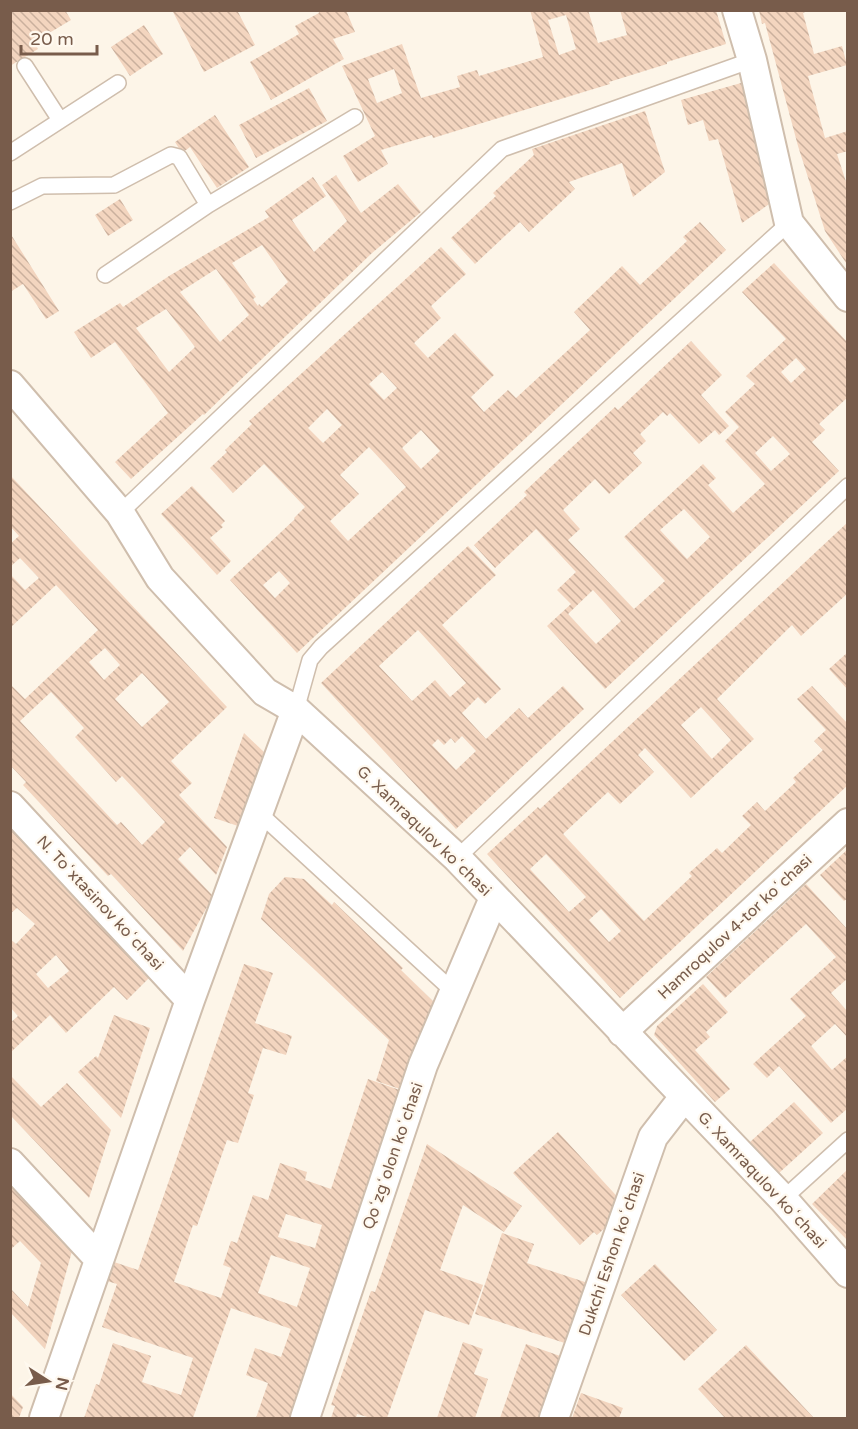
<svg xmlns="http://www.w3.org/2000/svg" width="858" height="1429" viewBox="0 0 858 1429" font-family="'Varela Round',sans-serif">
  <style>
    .building { fill: url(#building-back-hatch); fill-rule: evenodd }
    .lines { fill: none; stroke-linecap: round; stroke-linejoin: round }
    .service-casing { stroke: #cfbead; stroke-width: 18 }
    .minor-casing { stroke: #cfbead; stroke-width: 32 }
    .service { stroke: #fff; stroke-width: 15 }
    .minor { stroke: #fff; stroke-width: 28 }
    .labels { text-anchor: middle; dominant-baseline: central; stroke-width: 4.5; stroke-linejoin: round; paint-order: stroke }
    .street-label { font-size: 16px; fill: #785c4b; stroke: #fff9ef }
  </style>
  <defs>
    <pattern id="building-back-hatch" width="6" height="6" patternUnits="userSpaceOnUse" patternTransform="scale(1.5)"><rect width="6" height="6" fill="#f3d5bf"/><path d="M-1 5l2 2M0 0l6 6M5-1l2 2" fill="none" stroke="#cab09d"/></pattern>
  </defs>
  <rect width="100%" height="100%" fill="#fdf5e8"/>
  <path class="building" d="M10 10H65L71 20 34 42 38 49 10 66Z
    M172 10H237L255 45 204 72Z
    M318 10H346L355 32 333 39 344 59 271 100 250 62 299 34 295 26 319 13Z
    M530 10H588L598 43 627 35 620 10H716L726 44 667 62V64L609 82 610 84 433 138 432 135 381 150 388 164 358 182 343 156 375 136 342 66 402 44 421 98 460 87 457 76 477 70 479 76 543 57ZM566 15 576 49 559 55 548 20ZM394 69 402 93 377 103 368 79Z
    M759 10H809L803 13 814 54 842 46 847 65 808 76 825 138 848 131V151L837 154 848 188V266L825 231 798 146 765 23 762 24Z
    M144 25 163 54 130 76 111 47Z
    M741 83 775 200 742 223 718 139 709 141 703 120 688 125 681 100Z
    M309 88 327 121 256 158 239 125Z
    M645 111 665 172 633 197 622 163 569 182 575 189 529 232 520 222 475 264 451 238 496 196 493 193 534 155 532 149Z
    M215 115 249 167 217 188 190 147 182 153 175 142Z
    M336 175 361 213 398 184 421 212 372 253 204 415 203 414 131 479 115 462 168 413 115 342 91 358 74 332 120 303 123 307 169 276 269 217 265 211 313 177 326 196 292 220 314 252 347 221 322 185ZM262 245 288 282 262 307 259 304 258 306 253 299 256 297 232 263ZM216 269 249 315 220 342 180 292ZM166 309 195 347 169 372 136 328Z
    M120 199 133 220 108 236 95 215Z
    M700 222 726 250 297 653 230 580 295 519 294 518 305 507 264 464 233 493 210 468 227 452 225 450 252 424 249 421 441 247 466 274 431 306 441 318 414 343 428 358 455 333 494 375 471 397 484 412 508 390 516 398 590 330 574 312 622 266 640 285 687 241 683 237ZM382 372 397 388 384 400 369 384ZM327 409 342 425 323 443 308 428ZM421 430 440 451 421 469 402 448ZM369 447 406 487 348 541 330 521 359 494 340 475ZM279 571 290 583 275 598 263 585Z
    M10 233 59 311 46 319 23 284 10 292Z
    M774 263 848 343V397L819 424 825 430 812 442 839 471 605 689 547 626 571 604 557 590 576 572 536 529 495 568 474 545 527 495 524 492 615 407 618 410 691 341 722 375 701 395 729 426 719 435 715 430 699 444 670 413 667 416 663 412 640 434 646 441 633 453 642 463 609 494 595 479 563 510 580 529 568 540 634 609 665 581 624 537 638 524 703 464 716 478 708 485 733 513 765 484 725 441 739 427 725 412 755 384 746 376 786 339 742 292ZM796 358 806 369 791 383 781 372ZM773 436 790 454 771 471 755 453ZM684 509 710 537 687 559 660 530ZM593 590 621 621 596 644 568 614Z
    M10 475 227 707 171 761 192 783 179 795 227 847 216 875 190 847 178 859 213 896 183 951 111 874 108 876 23 785 26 782 10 765V684L25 699 98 630 56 585 10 628V574L25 590 39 578 20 558 10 567V544L19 536 10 526ZM105 648 120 665 104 680 89 662ZM142 673 169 702 142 727 115 699ZM51 692 84 728 75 737 116 782 122 776 165 822 142 845 121 822 117 825 20 721Z
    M192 486 225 521 221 525 223 527 210 538 231 561 217 575 161 514Z
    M848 522V593L801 636 792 625 717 699 754 739 691 798 645 748 638 755 654 772 620 804 608 792 563 834 644 921 692 876 689 873 717 848 722 853 751 825 742 816 757 802 765 811 796 782 793 778 823 750 814 741 826 730 797 699 812 686 848 724V785L620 998 487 854 538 807 540 809ZM701 707 731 740 712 759 681 725ZM546 854 586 897 569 912 530 869ZM601 909 621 931 609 942 589 920Z
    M468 546 496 575 442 625 501 689 485 704 478 697 462 713 486 739 519 708 528 718 563 686 584 709 456 829 321 683ZM418 630 466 683 450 697 435 680 412 701 379 666ZM462 736 476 751 456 770 432 745 438 739 444 745 451 738 455 743Z
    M848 652V690L829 669Z
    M244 733 264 752 238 826 214 818Z
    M10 828 150 977 127 1000 114 987 66 1033 50 1015 10 1053V1023L18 1016 10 1007V939L16 944 35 924 17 908 10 914ZM56 955 69 971 48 988 36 974Z
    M848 849V898L844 901 820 875Z
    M285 877 304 879 332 905 334 902 403 968 401 970 437 1005 409 1092 376 1081 389 1040 261 919 269 894Z
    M806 884 848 930V978L831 993 848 1012V1038L835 1024 811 1046 832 1070 848 1056V1108L831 1123 779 1066 767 1078 753 1064 806 1016 790 999 836 957 806 924 725 998 706 977Z
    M244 964 273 973 255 1023 292 1036 286 1055 263 1048 248 1093 254 1095 238 1143 227 1140 197 1226 193 1225 174 1282 221 1298 231 1268 223 1265 231 1241 237 1243 253 1195 268 1200 280 1163 307 1172 305 1180 331 1189 368 1079 411 1094 299 1418H256L268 1383 246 1375 255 1348 281 1357 291 1329 231 1308 193 1418H84L96 1384 99 1385 113 1343 151 1356 142 1382 181 1395 193 1358 102 1327 117 1284 107 1281 114 1262 138 1270ZM286 1214 322 1225 315 1248 278 1237ZM271 1255 310 1268 297 1307 258 1293Z
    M703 984 728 1012 706 1032 710 1037 695 1050 730 1089 715 1102 654 1035 657 1026Z
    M114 1015 150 1028 121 1118 78 1072 96 1056 98 1058Z
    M10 1075 41 1107 67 1083 111 1130 89 1198 10 1115Z
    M794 1102 823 1133 779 1173 750 1142Z
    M558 1132 624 1204 623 1212 597 1235 594 1232 580 1245 513 1173Z
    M427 1144 522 1206 504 1232 463 1205 440 1270 483 1285 469 1325 425 1310 387 1418H371L357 1414 356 1418H331L335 1406 331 1405 371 1291 375 1292Z
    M848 1169V1241L812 1204Z
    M10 1176 74 1244 45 1349 10 1312V1288L28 1307 41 1263 20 1241 10 1250Z
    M502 1233 534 1244 527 1263 591 1284 571 1345 475 1314Z
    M655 1264 717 1330 684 1361 621 1295Z
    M463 1342 483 1349 474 1374 488 1379 475 1418H437Z
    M526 1344 563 1357 546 1418H500Z
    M746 1345 814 1418H725L698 1389Z
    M10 1393 23 1407 19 1418H10Z
    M581 1393 623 1408 619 1418H572Z"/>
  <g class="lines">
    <defs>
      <path id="service" d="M25 66 60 120
        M10 153 118 83
        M10 202 42 186 114 185 171 155 179 157 208 205 355 117
        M105 275 208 205
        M120 513 502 149 752 60
        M296 710 310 660 321 647 789 223
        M259 813 454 992
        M457 858 848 486
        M783 1199 848 1140"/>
      <path id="minor" d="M737 10 752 60 789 223 848 297
        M10 385 120 513 160 578 265 692 296 710 457 858 783 1199 848 1273
        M10 806 190 1000
        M622 1032 848 823
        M10 1163 99 1259
        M44 1418 190 1000 296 710
        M305 1418 423 1065 494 898
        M554 1418 653 1137 684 1097"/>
    </defs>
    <use href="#service" class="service-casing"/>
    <use href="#minor" class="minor-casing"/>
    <use href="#service" class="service"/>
    <use href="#minor" class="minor"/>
  </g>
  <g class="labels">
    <g class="street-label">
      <text transform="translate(424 831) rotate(44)">G. Xamraqulov koʻchasi</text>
      <text transform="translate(100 903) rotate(47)">N. Toʻxtasinov koʻchasi</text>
      <text transform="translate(735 927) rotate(-43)">Hamroqulov 4-tor koʻchasi</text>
      <text transform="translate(393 1156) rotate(-71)">Qoʻzgʻolon koʻchasi</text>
      <text transform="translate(762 1180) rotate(47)">G. Xamraqulov koʻchasi</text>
      <text transform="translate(612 1254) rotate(-71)">Dukchi Eshon koʻchasi</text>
    </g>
  </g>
  <rect width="858" height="1429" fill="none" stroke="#785c4b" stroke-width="24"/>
  <g transform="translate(48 1381) rotate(102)" stroke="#fff9ef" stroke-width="4.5" paint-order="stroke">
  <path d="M0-4.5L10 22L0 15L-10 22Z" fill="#785c4b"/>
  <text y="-9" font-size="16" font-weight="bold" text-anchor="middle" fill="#785c4b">N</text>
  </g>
  <path d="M21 45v9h76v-9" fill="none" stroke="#785c4b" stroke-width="3"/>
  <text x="30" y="45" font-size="18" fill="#785c4b" stroke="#fff9ef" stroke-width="4.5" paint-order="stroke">20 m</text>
</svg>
